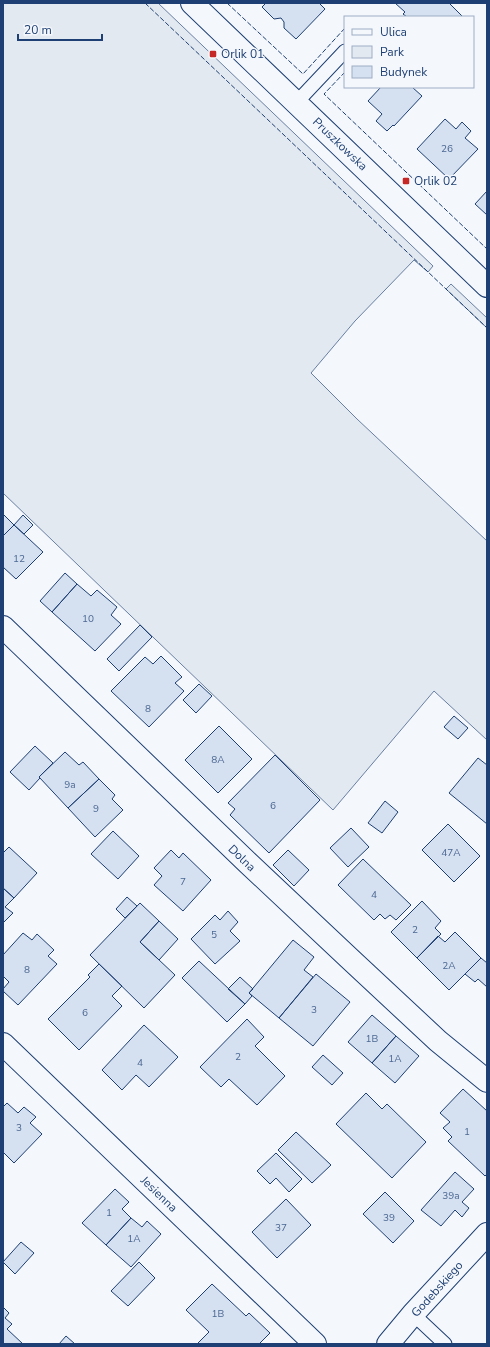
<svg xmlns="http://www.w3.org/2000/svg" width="490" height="1347" viewBox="0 0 490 1347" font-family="'Nunito Sans',sans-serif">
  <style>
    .green { fill: #e3e9f0; stroke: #687fa3 }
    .building { fill: #d5e0f0; stroke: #1d3f73 }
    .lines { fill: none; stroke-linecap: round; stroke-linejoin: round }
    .lane-casing { stroke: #1d3f73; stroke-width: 15 }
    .street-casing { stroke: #1d3f73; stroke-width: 24 }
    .secondary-casing { stroke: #1d3f73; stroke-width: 24 }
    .lane { stroke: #f4f7fb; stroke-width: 13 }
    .street { stroke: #f4f7fb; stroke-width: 22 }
    .secondary { stroke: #f4f7fb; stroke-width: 22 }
    .fence { stroke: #1d3f73; stroke-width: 1; stroke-dasharray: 5 2; stroke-linecap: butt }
    .poi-dot { fill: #c62828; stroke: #f4f7fb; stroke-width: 1.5 }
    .labels { text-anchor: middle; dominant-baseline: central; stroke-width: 3; stroke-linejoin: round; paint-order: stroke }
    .number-label { font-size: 10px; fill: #4b6792 }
    .poi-label { font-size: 12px; fill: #1d3f73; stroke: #f4f7fb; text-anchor: start }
    .street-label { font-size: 12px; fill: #1d3f73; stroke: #f4f7fb }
  </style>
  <rect width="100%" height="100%" fill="#f4f7fb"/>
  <path class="green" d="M3 3H158L433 266 428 272 414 260 355 321 311 373 357 419 487 541V740L434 691 333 810 3 493Z
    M451 284 487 318V328L446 289Z"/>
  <path class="building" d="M266 3H319L325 9 296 39 284 28V22L281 18 274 19 262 7Z
    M395 3H449L463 17H407L403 14 405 12Z
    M381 87H412L422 96 394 126 393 125 387 131 376 121 382 114 368 101Z
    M445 119 456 129 462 122 471 131 465 138 478 149 449 179 417 149Z
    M487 191V215L475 204Z
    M3 514 14 525 3 536Z
    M23 515 33 525 24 534 14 525Z
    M14 525 43 552 16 579 3 567V536Z
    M65 573 77 584 52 612 40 601Z
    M77 584 91 596 97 590 117 607 111 615 121 624 95 651 52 612Z
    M140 625 152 637 119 671 107 659Z
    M161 656 182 677 175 683 184 691 149 727 111 691 145 657 153 664Z
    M199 684 212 696 196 713 183 700Z
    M454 716 468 728 458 739 444 727Z
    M219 726 252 759 218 793 185 760Z
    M35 746 53 763 39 777 40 778 29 790 10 772Z
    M65 752 79 765 83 762 99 779 68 808 39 777Z
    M275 755 320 800 269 853 230 815 235 809 228 803Z
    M478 758 487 765V824L449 793Z
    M99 779 115 795 112 799 123 810 95 837 68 808Z
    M385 801 398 812 382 833 368 823Z
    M448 824 480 856 454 882 422 850Z
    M351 828 369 847 348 867 330 848Z
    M113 831 139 856 118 879 91 854Z
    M9 847 37 873 14 898 3 888V853Z
    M171 850 179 858 183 853 211 880 183 911 154 885 162 876 154 868Z
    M288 850 309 870 294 886 273 865Z
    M363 859 411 905 396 920 390 915 385 919 380 914 374 920 338 885Z
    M3 888 14 898 5 907 13 913 3 923Z
    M127 897 137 906 125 918 116 909Z
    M422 901 441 921 435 928 441 934 417 958 391 932Z
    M140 903 159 921 140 942 175 975 144 1008 90 955Z
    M228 911 238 922 230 931 240 941 215 964 191 939 215 915 220 920Z
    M159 921 178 939 159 960 140 942Z
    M455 932 481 958 449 990 417 958 438 936 445 942Z
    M23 933 32 940 37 934 54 950 48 956 57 964 18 1005 3 991V989L9 982 3 976V955Z
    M293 940 314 957 304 970 313 977 279 1018 249 993Z
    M481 958 487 963V987L478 979 475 982 465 974Z
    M199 961 245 1004 227 1022 182 978Z
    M99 964 122 986 112 996 122 1006 79 1050 48 1019 90 977 88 975Z
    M316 974 350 1002 313 1046 279 1018Z
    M240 977 253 989 249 993 252 996 245 1004 228 989Z
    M372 1015 396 1036 372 1063 348 1042Z
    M247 1019 264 1037 255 1046 285 1076 257 1105 229 1079 221 1087 200 1067Z
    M144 1025 178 1057 149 1087 136 1075 122 1090 102 1070Z
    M396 1036 419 1056 395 1083 372 1063Z
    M323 1055 343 1073 332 1085 312 1067Z
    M463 1089 487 1111V1174L485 1176 448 1141 452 1137 443 1128 450 1122 440 1113Z
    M366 1093 382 1109 387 1104 426 1142 392 1178 336 1124Z
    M7 1103 18 1113 24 1107 36 1117 30 1123 42 1134 14 1163 3 1152V1107Z
    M296 1132 331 1165 312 1183 278 1150Z
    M276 1153 302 1179 289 1192 276 1178 270 1184 257 1171Z
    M455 1172 474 1189 462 1202 469 1208 462 1217 455 1210 441 1226 421 1210Z
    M115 1189 129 1202 122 1209 131 1218 106 1245 82 1223Z
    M385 1192 414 1221 393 1243 363 1214Z
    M286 1199 311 1225 277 1258 252 1232Z
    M131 1218 142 1227 147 1221 161 1234 131 1267 106 1245Z
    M21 1242 34 1253 15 1274 3 1262Z
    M139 1262 155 1278 128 1306 111 1291Z
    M212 1284 246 1316 249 1313 270 1333 259 1344H197L209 1332 186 1310Z
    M3 1307 9 1313 5 1318 12 1324 7 1329 23 1344H3Z
    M66 1336 75 1344H59Z"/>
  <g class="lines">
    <defs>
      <path id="lane" d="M296 103 345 51
        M413 1314 445 1344"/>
      <path id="street" d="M3 627 248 863 349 958 438 1041 487 1081
        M3 1044 315 1344
        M388 1344 413 1314 487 1234"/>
      <path id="secondary" d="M192 3 487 286"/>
    </defs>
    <use href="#lane" class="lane-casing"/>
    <use href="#street" class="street-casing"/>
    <use href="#secondary" class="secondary-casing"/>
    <use href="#lane" class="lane"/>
    <use href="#street" class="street"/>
    <use href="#secondary" class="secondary"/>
    <path class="fence" d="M145 3 487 328
      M227 3 303 74 345 28
      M355 17 356 16 357 17
      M345 72 324 94 487 249"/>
  </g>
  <g class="poi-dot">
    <rect x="209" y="50" width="8" height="8" rx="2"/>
    <rect x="402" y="177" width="8" height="8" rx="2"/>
  </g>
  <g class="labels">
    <g class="number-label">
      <text x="447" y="149">26</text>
      <text x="19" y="559">12</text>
      <text x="88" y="619">10</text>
      <text x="148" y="709">8</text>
      <text x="218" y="760">8A</text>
      <text x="70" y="785">9a</text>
      <text x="273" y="806">6</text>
      <text x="96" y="809">9</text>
      <text x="451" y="853">47A</text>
      <text x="183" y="882">7</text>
      <text x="374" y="895">4</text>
      <text x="415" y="930">2</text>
      <text x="214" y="935">5</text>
      <text x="449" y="966">2A</text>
      <text x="27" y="970">8</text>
      <text x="314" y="1010">3</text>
      <text x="85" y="1013">6</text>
      <text x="372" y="1039">1B</text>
      <text x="238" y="1057">2</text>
      <text x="395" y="1059">1A</text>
      <text x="140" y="1063">4</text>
      <text x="19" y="1128">3</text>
      <text x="467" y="1132">1</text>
      <text x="451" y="1196">39a</text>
      <text x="109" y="1213">1</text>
      <text x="389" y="1218">39</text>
      <text x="281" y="1228">37</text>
      <text x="134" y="1239">1A</text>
      <text x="218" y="1314">1B</text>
    </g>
    <g class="poi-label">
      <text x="221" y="54">Orlik 01</text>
      <text x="414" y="181">Orlik 02</text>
    </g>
    <g class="street-label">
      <text transform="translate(340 144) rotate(44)">Pruszkowska</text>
      <text transform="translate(242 858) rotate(44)">Dolna</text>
      <text transform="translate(159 1194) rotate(44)">Jesienna</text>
      <text transform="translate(437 1289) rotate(-48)">Godebskiego</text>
    </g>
  </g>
  <rect width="490" height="1347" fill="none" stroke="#1d3f73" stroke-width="8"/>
  <rect x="344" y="16" width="130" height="72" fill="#f4f7fb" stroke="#9eadc5"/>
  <rect x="352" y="29" width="20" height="6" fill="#f4f7fb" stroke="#9eadc5"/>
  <text x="380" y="36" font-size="12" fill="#1d3f73">Ulica</text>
  <rect x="352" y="46" width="20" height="12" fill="#e3e9f0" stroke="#9eadc5"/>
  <text x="380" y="56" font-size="12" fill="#1d3f73">Park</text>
  <rect x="352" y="66" width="20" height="12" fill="#d5e0f0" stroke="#9eadc5"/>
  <text x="380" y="76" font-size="12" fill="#1d3f73">Budynek</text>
  <path d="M18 34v6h84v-6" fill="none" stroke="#1d3f73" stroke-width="2"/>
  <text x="24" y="34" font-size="12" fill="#1d3f73" stroke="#f4f7fb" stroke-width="3" paint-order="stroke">20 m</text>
</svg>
